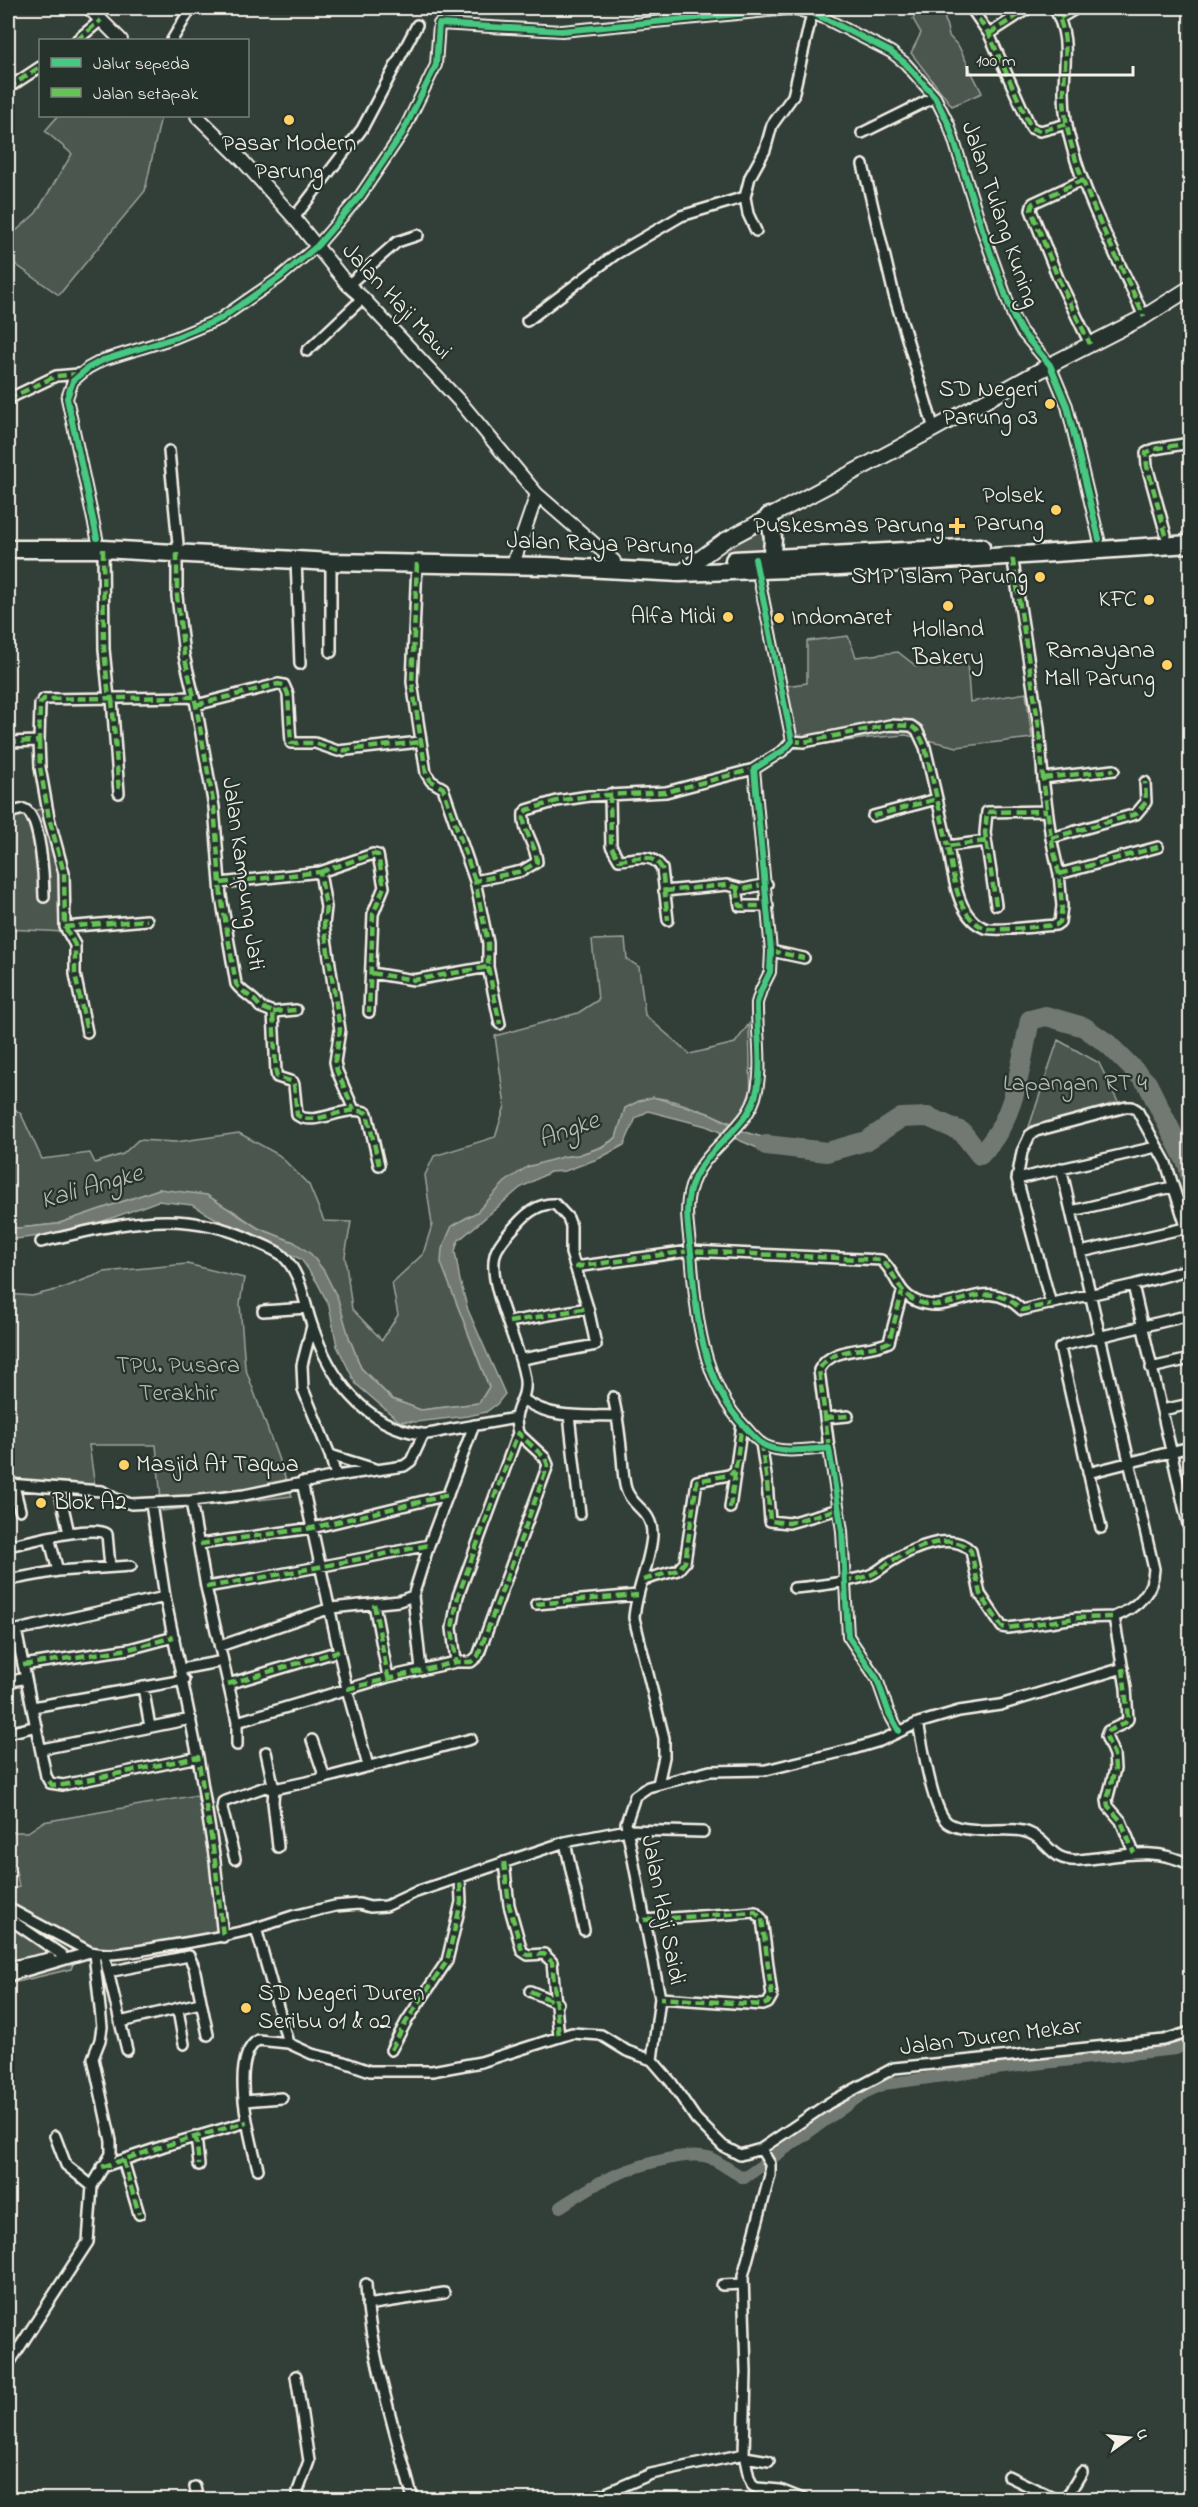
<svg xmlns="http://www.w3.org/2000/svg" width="1198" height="2507" viewBox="0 0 1198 2507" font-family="'Indie Flower',sans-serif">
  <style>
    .green { fill: #4c564f; stroke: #a0a49c; stroke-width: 1.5 }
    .water { fill: #727972; stroke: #a6a9a1; stroke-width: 1.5 }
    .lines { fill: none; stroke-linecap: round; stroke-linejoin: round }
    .canal { stroke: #727972; stroke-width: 12 }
    .river { stroke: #727972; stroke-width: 20 }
    .street-casing { stroke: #f4f1e8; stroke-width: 14 }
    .secondary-casing { stroke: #f4f1e8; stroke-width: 16 }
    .primary-casing { stroke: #f4f1e8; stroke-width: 18 }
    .highway-casing { stroke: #f4f1e8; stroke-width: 21 }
    .street { stroke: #26332d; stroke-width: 9 }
    .secondary { stroke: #26332d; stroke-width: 12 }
    .primary { stroke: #26332d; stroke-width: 14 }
    .highway { stroke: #26332d; stroke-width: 16 }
    .quiet { stroke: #66c356; stroke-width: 4.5; stroke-dasharray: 9 4.5; stroke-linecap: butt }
    .cycleway-casing { stroke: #26332d; stroke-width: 10 }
    .cycleway { stroke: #46c982; stroke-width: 6 }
    .poi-dot { fill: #ffd166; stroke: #26332d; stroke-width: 2 }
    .labels { text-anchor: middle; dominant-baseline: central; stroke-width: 4.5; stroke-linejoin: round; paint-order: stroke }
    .poi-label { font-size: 24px; fill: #f4f1e8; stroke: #26332d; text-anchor: end }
    .street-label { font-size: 24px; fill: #f4f1e8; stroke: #26332d }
    .park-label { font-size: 24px; fill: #b9bbb2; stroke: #26332d }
    .water-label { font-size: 26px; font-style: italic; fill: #babbb3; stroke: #26332d }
  </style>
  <rect width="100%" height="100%" fill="#323e38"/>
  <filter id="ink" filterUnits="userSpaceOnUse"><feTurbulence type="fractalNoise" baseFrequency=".0167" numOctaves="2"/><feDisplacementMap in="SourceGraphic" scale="12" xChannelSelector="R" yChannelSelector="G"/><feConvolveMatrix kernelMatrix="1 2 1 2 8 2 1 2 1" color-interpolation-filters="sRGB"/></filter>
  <g filter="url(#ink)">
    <path class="green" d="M919 8H961L944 15 949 36 959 47 982 93 952 106 911 53 921 33 913 19Z
      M58 116H161L145 191 59 295 8 259V238L36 213 72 154 45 131Z
      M759 528 766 532V549L761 555 727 554 726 546Z
      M848 636 856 657 898 652 916 666 967 662 970 702 1026 693 1032 738 957 747 906 735 868 738 789 749 778 687 807 683V641Z
      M44 808 59 860 64 932 8 929V818Z
      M625 939 627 959 639 967 645 1015 690 1054 735 1043 749 1024 751 1101 738 1126C721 1118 668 1096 652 1098 642 1099 633 1104 625 1109L616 1138 601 1147 578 1155 562 1157 506 1182 477 1212 452 1226 457 1304 489 1387 479 1403 421 1410 392 1399 361 1368 349 1337 294 1242 258 1228 232 1210 159 1189 57 1224 19 1228 8 1227V1104L21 1114 42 1159 90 1153 95 1163 123 1154 138 1140 176 1142 239 1133 279 1155 309 1185 324 1221 351 1222 345 1256 352 1309 382 1340 398 1315 392 1283 423 1254 432 1225 425 1175 434 1156 495 1137 505 1106 495 1036 578 1013 598 1000 592 940Z
      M1058 1040 1099 1063 1119 1104 1028 1130Z
      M187 1264 244 1278 240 1304 245 1367 292 1496 162 1511 156 1445H89L95 1487 8 1483V1294L32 1296 63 1288 104 1272Z
      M197 1795 212 1869 219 1938 94 1963 8 1911V1890L19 1887 16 1871 8 1872V1832H28L43 1822Z
      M8 1924 73 1964 71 1969 8 1984Z"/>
    <path class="water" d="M653 1097 711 1114 745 1132 793 1146 791 1153 762 1150 706 1126 648 1111 636 1118 624 1145 600 1158 565 1171 550 1172 520 1188 458 1241 455 1251 460 1281 468 1310 505 1394 497 1404 486 1412 468 1416 416 1422 399 1421 356 1384 337 1346 329 1306 317 1282 301 1259 248 1237 192 1205 158 1201 74 1232 8 1240V1227L19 1228 57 1224 159 1189 207 1195 258 1228 294 1242 311 1254 324 1271 338 1299 349 1337 361 1368 392 1399 421 1410 479 1403 489 1387 441 1263 442 1249 452 1226 477 1212 505 1182 527 1167 562 1157 578 1155 602 1147 616 1138 625 1108 639 1101Z"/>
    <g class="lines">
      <path class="canal" d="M560 2207C574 2198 589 2188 604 2180 628 2169 682 2150 708 2157 713 2158 736 2174 744 2178L864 2093 884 2084 1034 2064 1176 2049 1190 2042"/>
      <path class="river" d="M766 1145 827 1152 866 1141 901 1118 928 1117 962 1132 980 1155C1016 1120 1020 1066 1030 1020L1046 1016 1084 1027 1108 1044 1147 1083 1188 1165 1190 1175"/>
      <defs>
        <path id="street" d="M971 8 989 34 1031 128 1040 131 1067 124
          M1054 8C1071 37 1064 60 1064 93 1064 111 1067 130 1072 147 1088 206 1120 261 1144 317
          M1060 18 1077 8
          M989 34 1029 8
          M77 40 101 20
          M172 40 191 8
          M8 88 40 67
          M862 133 935 97
          M863 165 894 295 934 429
          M1083 180 1033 203 1031 210 1058 278 1090 344
          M745 197 748 214 756 231
          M294 218 362 129 417 25
          M348 285 397 242 418 235
          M527 321 616 254 681 216 745 197 750 177 765 150 772 125 793 96 812 13
          M307 351 363 298
          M8 399 56 376 79 374
          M169 451 178 544
          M1166 535 1147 466 1146 453 1154 449 1190 443
          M97 538 67 398 73 381 88 368 103 360 174 338 220 319 279 278 317 246 360 196 403 132 436 65 439 24 562 31 788 9 812 13 826 19 891 52 905 63 935 97 949 125 983 232 1013 316 1021 331 1050 365 1067 406 1099 539
          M103 549 104 649 109 699
          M177 553V596L184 655 196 705 214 807 221 896 236 984C243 994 254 997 260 1007L273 1012 276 1073 277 1077 293 1082 294 1085 297 1115C315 1128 346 1103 367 1113L379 1165
          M296 559 300 664
          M331 562V652
          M417 563 412 682 426 773 431 781 443 788 475 881
          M757 568 792 741 784 750 754 769 771 951 770 972 761 990 757 1003C756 1037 768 1084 747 1114 729 1140 698 1158 690 1190 684 1210 689 1233 691 1253 696 1313 701 1382 746 1428 752 1434 758 1443 766 1446 783 1454 810 1449 829 1448L842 1531 848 1636 877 1679 889 1713 899 1731
          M112 699 119 793
          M196 705 278 684 284 685 288 694 291 743H315L338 751 420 742
          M39 741 40 767 49 818 64 873 65 927 75 945V974L87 1032
          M792 741 804 742 890 725 911 726 917 730 925 747 948 846
          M8 742 39 741 40 704 44 699 194 697
          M1043 778 1114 770
          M610 794 611 846 619 860C635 859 654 852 662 869L668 920
          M8 813 24 809C41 815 44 880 44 897
          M873 816 937 799
          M1051 838 1136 814 1146 802 1145 782
          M986 841 948 846C953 871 956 918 985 928 996 932 1041 926 1056 925L1060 922 1062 906 1059 874 1051 838 1043 778 1039 727 1012 555
          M320 872 373 854 378 855 384 887 373 914 369 1012
          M1059 874 1158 847
          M221 883 320 872 326 907 324 925 340 1030 335 1062 337 1071 354 1110
          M737 889 740 906H768
          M664 891 727 885 743 889 767 884
          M996 905 985 833 987 812 1047 811
          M65 927 147 920
          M771 951 804 958
          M488 967 500 1024
          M371 973 414 980 488 967V943L475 881 522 871 537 862C536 844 522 832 524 813L527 810 557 801 589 796 666 792 754 769
          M273 1012 296 1010
          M1061 1168 1154 1569C1153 1594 1136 1608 1114 1617L1126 1688 1128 1719 1125 1723 1108 1731 1106 1736 1114 1755 1115 1769 1107 1800 1108 1806 1121 1821 1134 1853
          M1017 1179 1156 1147
          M1072 1211 1172 1187
          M41 1242C114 1225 182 1205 254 1241 263 1245 274 1249 282 1255 302 1274 303 1300 312 1325 329 1376 364 1427 422 1434 430 1435 440 1431 448 1430 471 1426 493 1422 516 1418
          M1081 1252 1185 1228
          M575 1267 690 1251 881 1260C896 1272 897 1293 916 1301 955 1318 983 1272 1022 1310L1133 1285 1190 1269
          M1133 1285 1190 1533
          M1051 1304 1017 1179 1022 1152 1030 1135 1036 1131 1126 1107H1132L1137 1110 1166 1163 1190 1239
          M263 1311 307 1308
          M509 1322 588 1308
          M312 1326 302 1365 303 1389 330 1455 375 1469
          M1151 1368 1190 1359
          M613 1397C618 1417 620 1436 622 1457 623 1467 623 1479 626 1489 633 1509 653 1510 652 1536 650 1564 636 1590 634 1618L664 1738V1757L658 1784
          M524 1400C552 1420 585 1415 618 1416
          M1162 1410 1190 1404
          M569 1415 580 1514
          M825 1418 848 1416
          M761 1443 767 1482 770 1521 789 1523 839 1509
          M829 1448 819 1370C832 1345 867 1353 889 1342L902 1293
          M330 1455 336 1476
          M1088 1473 1190 1447
          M302 1482 347 1689 368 1766
          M8 1484 102 1491 114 1498 131 1504 191 1501 244 1495 336 1476 404 1466 411 1461 423 1435
          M14 1486 20 1510
          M59 1489 69 1533
          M191 1501 206 1587 237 1722V1745
          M151 1504 165 1597 198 1757 215 1861 223 1937
          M730 1508 742 1424
          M1101 1528 1060 1348 1065 1345 1190 1315
          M49 1537 58 1571
          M200 1544 312 1528 448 1495
          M8 1546C27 1542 92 1524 107 1534L110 1567
          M8 1580 58 1571 131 1566
          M643 1580 678 1570 685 1562 697 1481 729 1475 735 1471
          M206 1587C281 1575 355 1560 429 1545
          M794 1588C819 1586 843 1583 867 1576 877 1573 882 1567 890 1562 911 1549 952 1530 971 1551L980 1594 1002 1627 1008 1628 1076 1618 1114 1617
          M413 1596 421 1670
          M374 1604 388 1677
          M536 1604 638 1595
          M16 1630 46 1776 50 1783 63 1785 198 1757
          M8 1632 165 1597
          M220 1646 331 1608 399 1601 413 1596 429 1545 474 1425
          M456 1662 452 1628 458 1596 518 1433C517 1428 516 1423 516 1419 516 1406 527 1398 525 1380 521 1345 487 1287 495 1255 498 1243 511 1231 519 1222 528 1212 541 1203 555 1204L568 1218 571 1226V1253L588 1308 596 1345 522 1359
          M23 1665 129 1649 174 1637
          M181 1669 223 1661
          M8 1682 26 1678
          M228 1684 339 1651
          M143 1687 150 1727
          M33 1707 184 1680
          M237 1722 388 1677 456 1662H471L478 1656 548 1465 545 1458 518 1433
          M918 1723 959 1711 1000 1705 1123 1668
          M8 1733 37 1726
          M312 1740 325 1778
          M42 1749 191 1719
          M565 1842 584 1930
          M278 1847 273 1802 274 1789 325 1778 471 1739
          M235 1859 222 1809 223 1802 265 1787 274 1789 266 1752
          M504 1862 509 1905 522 1951 528 1955 544 1954 552 1962 559 2037
          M8 1908 90 1952
          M8 1918 62 1955
          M644 1920 755 1912 762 1919 772 1996 768 2003 763 2005 660 1998
          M256 1928 293 1916 335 1906 359 1904 370 1907 386 1906 416 1892 565 1842 627 1830 703 1832
          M104 1954 120 2022 200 2003
          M8 1967 50 1958
          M108 1972 189 1956 194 1967 208 2035
          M8 1976 90 1952C112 1957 137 1951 160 1947 192 1942 224 1937 256 1928L288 2043
          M530 1991 558 2003
          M178 2010 184 2044
          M120 2022 127 2050
          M391 2050 406 2022 447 1961 461 1902 460 1879
          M652 2060 660 1998 626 1823 635 1796 648 1787 710 1771 766 1770 782 1766 853 1749 880 1741 918 1723C923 1745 932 1811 948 1823 957 1829 969 1829 979 1830 994 1831 1015 1827 1029 1833 1050 1841 1050 1862 1079 1860 1118 1857 1154 1845 1190 1865
          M244 2101 282 2098
          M55 2136 66 2165 92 2186
          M196 2136 199 2165
          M761 2149 770 2164V2175L743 2276 746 2372 744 2454 749 2478 753 2486 757 2488 780 2490 805 2500
          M123 2160 139 2214
          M102 2167 164 2146 247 2122
          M258 2169C251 2141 228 2059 258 2040L288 2043 312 2054 341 2061 370 2071H432L481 2062 572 2033 601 2035 627 2051 652 2060 671 2082 696 2119 723 2146 740 2155 761 2149 829 2103 894 2068 1164 2040 1190 2032
          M366 2284C369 2352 396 2433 413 2500
          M722 2285 742 2284
          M367 2305 444 2293
          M8 2365 88 2242 92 2186 111 2154V2141L93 2058 100 2040 102 2027 94 1953
          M296 2376 309 2461 298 2491 299 2500
          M745 2457 769 2461
          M1008 2476 1058 2500
          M195 2487 198 2500
          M583 2500 604 2494 651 2474 744 2454
          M1065 2500 1082 2472"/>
        <path id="secondary" d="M89 8 121 40
          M197 116 242 160 294 218 348 285 363 298 462 404 537 494 614 561
          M512 567 537 494"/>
        <path id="primary" d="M680 573 724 541 934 429 1050 365 1144 317 1190 288"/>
        <path id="highway" d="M769 516 773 538 771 569
          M8 549H103L331 562 546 566 680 573 840 567 1190 544
          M734 560 981 547"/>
      </defs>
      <use href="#street" class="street-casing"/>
      <use href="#secondary" class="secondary-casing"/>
      <use href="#primary" class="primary-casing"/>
      <use href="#highway" class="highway-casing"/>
      <use href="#street" class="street"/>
      <use href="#secondary" class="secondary"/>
      <use href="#primary" class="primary"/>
      <use href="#highway" class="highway"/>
      <path class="quiet" d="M971 8 989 34 1031 128 1040 131 1067 124
        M1054 8C1071 37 1064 60 1064 93 1064 111 1067 130 1072 147 1088 206 1120 261 1144 317
        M1060 18 1077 8
        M989 34 1029 8
        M77 40 101 20
        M8 88 40 67
        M1083 180 1033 203 1031 210 1058 278 1090 344
        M8 399 56 376 79 374
        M1166 535 1147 466 1146 453 1154 449 1190 443
        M103 549 104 649 109 699
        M177 553V596L184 655 196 705 214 807 221 896 236 984C243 994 254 997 260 1007L273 1012 276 1073 277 1077 293 1082 294 1085 297 1115C315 1128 346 1103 367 1113L379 1165
        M417 563 412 682 426 773 431 781 443 788 475 881
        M112 699 119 793
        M196 705 278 684 284 685 288 694 291 743H315L338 751 420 742
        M39 741 40 767 49 818 64 873 65 927 75 945V974L87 1032
        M792 741 804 742 890 725 911 726 917 730 925 747 948 846
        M8 742 39 741 40 704 44 699 194 697
        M1043 778 1114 770
        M610 794 611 846 619 860C635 859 654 852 662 869L668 920
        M873 816 937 799
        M1051 838 1136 814 1146 802 1145 782
        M986 841 948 846C953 871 956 918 985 928 996 932 1041 926 1056 925L1060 922 1062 906 1059 874 1051 838 1043 778 1039 727 1012 555
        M320 872 373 854 378 855 384 887 373 914 369 1012
        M1059 874 1158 847
        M221 883 320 872 326 907 324 925 340 1030 335 1062 337 1071 354 1110
        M737 889 740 906H768
        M664 891 727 885 743 889 767 884
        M996 905 985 833 987 812 1047 811
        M65 927 147 920
        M771 951 804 958
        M488 967 500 1024
        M371 973 414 980 488 967V943L475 881 522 871 537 862C536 844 522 832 524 813L527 810 557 801 589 796 666 792 754 769
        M273 1012 296 1010
        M575 1267 690 1251 881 1260C896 1272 897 1293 916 1301 955 1318 983 1272 1022 1310L1051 1304
        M509 1322 588 1308
        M825 1418 848 1416
        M761 1443 767 1482 770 1521 789 1523 839 1509
        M829 1448 819 1370C832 1345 867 1353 889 1342L902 1293
        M730 1508 742 1424
        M200 1544 312 1528 448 1495
        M643 1580 678 1570 685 1562 697 1481 729 1475 735 1471
        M844 1582C855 1579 867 1578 876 1572 882 1569 886 1564 892 1561 913 1549 951 1530 971 1551L980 1594 1002 1627 1008 1628 1076 1618 1114 1617
        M206 1587C281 1575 355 1560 429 1545
        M374 1604 388 1677
        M536 1604 638 1595
        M23 1665 129 1649 174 1637
        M1123 1668 1128 1719 1125 1723 1108 1731 1106 1736 1114 1755 1115 1769 1107 1800 1108 1806 1121 1821 1134 1853
        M228 1684 339 1651
        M347 1689 456 1662H471L478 1656 548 1465 545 1458 518 1433 458 1596 452 1628 456 1662
        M49 1781 52 1785H63L198 1757 215 1861 223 1937
        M504 1862 509 1905 522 1951 528 1955 544 1954 552 1962 559 2037
        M644 1920 755 1912 762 1919 772 1996 768 2003 763 2005 660 1998
        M530 1991 558 2003
        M391 2050 406 2022 447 1961 461 1902 460 1879
        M196 2136 199 2165
        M123 2160 139 2214
        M102 2167 164 2146 247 2122"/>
      <defs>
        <path id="cycleway" d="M97 538 67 398 73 381 88 368 103 360 174 338 220 319 279 278 317 246 360 196 403 132 436 65 439 24 562 31 788 9 812 13 826 19 891 52 905 63 935 97 949 125 983 232 1013 316 1021 331 1050 365 1067 406 1099 539
          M755 559 792 741 784 750 754 769 771 951 770 972 761 990 757 1003C756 1037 768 1084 747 1114 729 1140 698 1158 690 1190 684 1210 689 1233 691 1253 696 1313 701 1382 746 1428 752 1434 758 1443 766 1446 783 1454 810 1449 829 1448L842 1531 848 1636 877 1679 889 1713 899 1731"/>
      </defs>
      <use href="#cycleway" class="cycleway-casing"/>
      <use href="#cycleway" class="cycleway"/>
    </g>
  </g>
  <g class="poi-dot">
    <circle cx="289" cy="120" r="6"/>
    <circle cx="1050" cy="404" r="6"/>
    <circle cx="1056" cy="510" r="6"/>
    <path d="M954 517h6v6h6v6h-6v6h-6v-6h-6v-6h6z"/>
    <circle cx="1040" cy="577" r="6"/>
    <circle cx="1149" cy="600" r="6"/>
    <circle cx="948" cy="606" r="6"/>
    <circle cx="728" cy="617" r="6"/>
    <circle cx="779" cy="618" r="6"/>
    <circle cx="1167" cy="665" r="6"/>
    <circle cx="124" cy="1465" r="6"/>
    <circle cx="41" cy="1503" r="6"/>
    <circle cx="246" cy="2008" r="6"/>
  </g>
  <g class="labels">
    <g class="poi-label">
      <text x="289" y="144" text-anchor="middle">Pasar Modern<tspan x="289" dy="28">Parung</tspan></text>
      <text x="1038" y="390">SD Negeri<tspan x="1038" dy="28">Parung 03</tspan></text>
      <text x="1044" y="496">Polsek<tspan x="1044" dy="28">Parung</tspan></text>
      <text x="944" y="526">Puskesmas Parung</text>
      <text x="1028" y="577">SMP Islam Parung</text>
      <text x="1137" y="600">KFC</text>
      <text x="716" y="617">Alfa Midi</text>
      <text x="791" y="618" text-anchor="start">Indomaret</text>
      <text x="948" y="630" text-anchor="middle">Holland<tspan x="948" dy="28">Bakery</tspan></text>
      <text x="1155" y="651">Ramayana<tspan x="1155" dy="28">Mall Parung</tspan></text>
      <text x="136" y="1465" text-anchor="start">Masjid At Taqwa</text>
      <text x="53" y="1503" text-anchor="start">Blok A2</text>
      <text x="258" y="1994" text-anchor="start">SD Negeri Duren<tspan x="258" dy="28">Seribu 01 &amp; 02</tspan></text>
    </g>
    <g class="street-label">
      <text transform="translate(999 215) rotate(71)">Jalan Tulang Kuning</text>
      <text transform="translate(396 302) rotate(47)">Jalan Haji Mawi</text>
      <text transform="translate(600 545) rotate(2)">Jalan Raya Parung</text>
      <text transform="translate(242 874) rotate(82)">Jalan Kampung Jati</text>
      <text transform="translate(662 1910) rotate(79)">Jalan Haji Saidi</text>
      <text transform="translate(991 2038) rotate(-7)">Jalan Duren Mekar</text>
    </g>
    <g class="park-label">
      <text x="1075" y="1084">Lapangan RT 4</text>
      <text x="178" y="1366">TPU. Pusara<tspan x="178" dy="28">Terakhir</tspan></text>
    </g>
    <g class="water-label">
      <text transform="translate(569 1131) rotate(-20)">Angke</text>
      <text transform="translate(92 1188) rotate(-16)">Kali Angke</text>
    </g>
  </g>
  <rect width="1198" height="2507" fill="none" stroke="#26332d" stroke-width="30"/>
  <rect x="15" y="15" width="1168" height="2477" fill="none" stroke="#f4f1e8" stroke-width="2" filter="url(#ink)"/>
  <rect x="39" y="39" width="210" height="78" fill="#26332d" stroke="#787f78" stroke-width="1.5"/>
  <rect x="51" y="58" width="30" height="9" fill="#46c982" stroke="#787f78" stroke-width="1.5"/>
  <text x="93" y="69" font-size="18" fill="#f4f1e8">Jalur sepeda</text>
  <rect x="51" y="88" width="30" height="9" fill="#66c356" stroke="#787f78" stroke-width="1.5"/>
  <text x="93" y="99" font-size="18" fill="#f4f1e8">Jalan setapak</text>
  <g transform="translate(1129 2438) rotate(75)" stroke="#26332d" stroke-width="4.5" paint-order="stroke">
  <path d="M0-4.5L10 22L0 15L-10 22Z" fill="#f4f1e8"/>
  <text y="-9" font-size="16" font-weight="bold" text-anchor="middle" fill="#f4f1e8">U</text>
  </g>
  <path d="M967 66v9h166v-9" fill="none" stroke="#f4f1e8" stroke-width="3"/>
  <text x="976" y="66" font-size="18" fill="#f4f1e8" stroke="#26332d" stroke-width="4.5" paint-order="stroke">100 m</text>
</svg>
